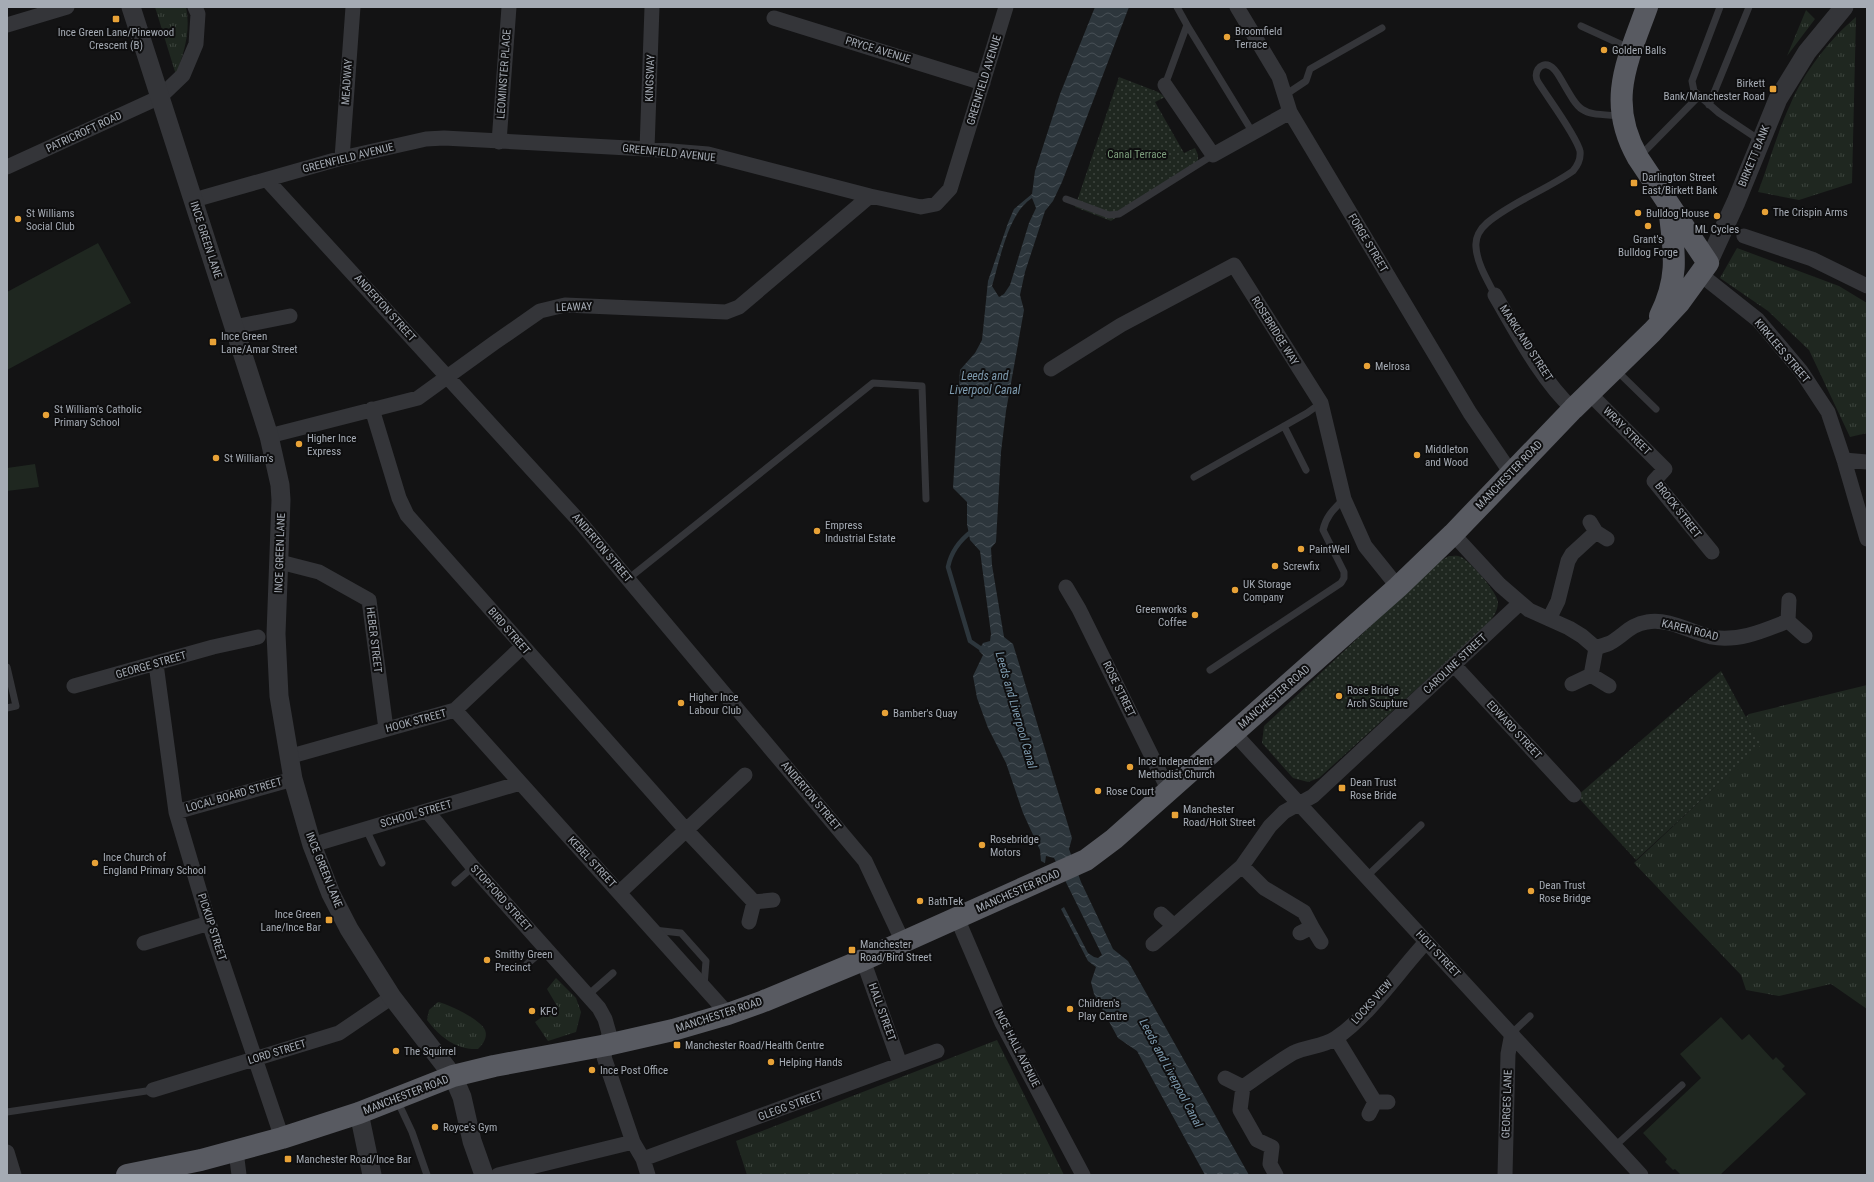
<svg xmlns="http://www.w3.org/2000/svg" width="1874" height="1182" viewBox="0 0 1874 1182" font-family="'Roboto Condensed',sans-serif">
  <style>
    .grass { fill: url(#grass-tufts) }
    .park { fill: url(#park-dots) }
    .pitch { fill: #1f2720 }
    .water { fill: url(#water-waves); fill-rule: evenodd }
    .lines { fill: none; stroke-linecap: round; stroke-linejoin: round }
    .stream { stroke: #2d363c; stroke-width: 4.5 }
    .service { stroke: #343539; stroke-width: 7 }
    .minor { stroke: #343539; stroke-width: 15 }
    .tertiary { stroke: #343539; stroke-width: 19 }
    .trunk { stroke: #585a61; stroke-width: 22 }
    .poi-dot { fill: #e8a237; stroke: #0e0e0f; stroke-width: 1.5 }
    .labels { text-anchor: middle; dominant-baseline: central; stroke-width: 4; stroke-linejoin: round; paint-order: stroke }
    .poi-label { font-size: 11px; fill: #a5abb4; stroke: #0e0e0f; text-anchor: start }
    .street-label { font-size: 11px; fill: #a5abb4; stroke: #0e0e0f }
    .park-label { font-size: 11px; fill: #7d9e7d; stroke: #0e0e0f }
    .water-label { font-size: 12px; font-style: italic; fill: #7d9aae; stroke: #0e0e0f }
  </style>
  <defs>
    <pattern id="grass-tufts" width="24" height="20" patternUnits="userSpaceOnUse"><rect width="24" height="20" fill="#1f2720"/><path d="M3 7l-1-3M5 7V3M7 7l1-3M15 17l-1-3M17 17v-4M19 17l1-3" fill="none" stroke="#3d443e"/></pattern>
    <pattern id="park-dots" width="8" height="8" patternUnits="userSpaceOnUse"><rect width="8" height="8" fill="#1f2720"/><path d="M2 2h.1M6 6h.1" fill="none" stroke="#3d443e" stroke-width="1.8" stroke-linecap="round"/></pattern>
    <pattern id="water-waves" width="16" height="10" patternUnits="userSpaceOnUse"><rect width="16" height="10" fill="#2d363c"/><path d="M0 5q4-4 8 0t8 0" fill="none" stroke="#485056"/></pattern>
  </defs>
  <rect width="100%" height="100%" fill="#131314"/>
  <path class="grass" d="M155 7H186C191 32 184 52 176 75Z
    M1806 10 1815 19 1787 56Z
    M1856 17 1852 183 1799 200 1758 192C1769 163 1777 133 1790 105 1804 72 1829 40 1856 17Z
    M1737 248 1839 286 1867 303V433L1850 437 1809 350 1768 311 1720 278Z
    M1867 685V1009L1831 984 1779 996 1746 990 1741 975 1634 863 1760 745 1746 717 1749 714Z
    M556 978 576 998 581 1012 576 1032 548 1041 535 1022 557 1006 547 989Z
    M438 1002C449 1004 481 1020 485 1030 488 1037 483 1044 478 1049 456 1050 440 1037 427 1020L429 1010Z
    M997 1040 1064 1175H747L736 1141Z"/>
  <path class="park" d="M1119 77 1158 92 1165 97 1155 102 1184 153 1195 148 1198 155V163L1111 221 1075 207Z
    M1449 556C1453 556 1457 555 1461 557 1470 561 1497 592 1498 602 1498 611 1493 617 1488 624L1319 778 1308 782 1293 778 1262 743 1264 726 1440 561Z
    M1721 671 1761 745 1636 860 1577 796Z"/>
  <path class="pitch" d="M98 243 131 303 7 370V292Z
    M35 464 39 487 7 491V468Z
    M1721 1017 1742 1040 1749 1034 1773 1060 1776 1057 1785 1066 1782 1069 1806 1094 1720 1175H1681L1675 1169 1673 1170 1665 1162 1667 1159 1643 1133 1701 1078 1680 1054Z"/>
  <path class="water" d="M1095 7H1129L1062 182 1053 201 1045 211 1025 272 1020 295 1024 310 1006 411 1001 452 996 542 991 548 992 565 1004 637 1013 644 1072 838 1069 849 1081 882 1113 949 1128 961 1249 1175H1205L1137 1051 1118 1038 1094 994 1091 982 1096 967 1088 961 1061 909 1064 907 1088 953 1094 957 1098 958 1102 955 1054 858 1046 856 1045 863 1041 861 1040 850 1023 813 1006 763 988 728 977 698 973 676 983 655 979 651 983 643 990 641 991 634 980 551 970 540 967 524V502L953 488 960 370 975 353 982 340 988 281 1008 223 1014 209 1032 194 1035 171 1060 94ZM1032 198 1036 208 1029 223 1010 285 1004 294 999 297 992 286C1000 260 1008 213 1032 198Z"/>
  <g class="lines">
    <path class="stream" d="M972 531C960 540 951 552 948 567L970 641 980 648H986"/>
    <path class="service" d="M1720 7 1692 81 1694 91 1719 113 1761 141
      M1187 25 1253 133
      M1581 26 1629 48
      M1165 85 1187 25 1177 7
      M1285 95 1306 81 1310 69 1382 28
      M1709 105 1749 7
      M1640 156 1699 96
      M1066 199 1109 215 1119 214 1213 155
      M1495 295C1488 281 1477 264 1476 247 1475 238 1480 229 1487 223 1512 202 1546 190 1573 171 1578 165 1581 159 1580 151 1576 135 1548 98 1538 82 1533 74 1539 61 1550 66 1555 68 1559 76 1562 81 1582 116 1581 113 1620 116
      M1616 370 1656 409
      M1284 426 1306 470
      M1194 477 1307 413 1321 403
      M628 579 873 383 922 386 926 499
      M7 667 16 706 7 708
      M1210 670 1341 583 1344 578V572L1323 530C1326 516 1334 509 1344 499
      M366 829 382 863
      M1366 877 1421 825
      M455 883 473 867
      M654 930 681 933 706 961 704 986
      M527 964 546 948
      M588 995 613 973
      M1512 1033 1530 1016
      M397 1100 412 1132 427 1175
      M7 1112 153 1090
      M1615 1146 1682 1085"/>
    <path class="minor" d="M1237 7 1279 77 1290 112 1470 413 1511 473
      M774 18 983 83
      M7 25 67 7
      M1165 85 1213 155 1290 112
      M499 142 509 7
      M647 149 652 7
      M342 158 353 7
      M7 167 160 97 183 75 196 44 198 14 195 7
      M267 180 580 522 865 861 903 942
      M194 200 342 158 426 139 444 138 647 149 708 154 870 196 921 207 936 204 950 189 1006 7
      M1744 236 1812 259 1867 286
      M1700 274 1758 320 1801 371 1828 412 1844 460 1867 539
      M1495 295C1516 331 1542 381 1573 409
      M234 327 290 316
      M1051 369 1121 325 1234 265 1321 403 1344 499 1365 546 1398 587
      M1589 393 1665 469 1654 481 1712 552
      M372 409 399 498 407 515 686 830 754 902 749 922
      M269 436 418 398 494 343 540 311 565 305 726 312 739 307 870 196
      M1844 460 1867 462
      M1590 522 1596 532 1607 539
      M1453 534 1500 585 1529 610 1569 628 1582 636 1596 648C1600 646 1606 645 1610 643 1623 636 1631 624 1647 622 1669 618 1690 632 1711 637 1738 642 1763 631 1788 621
      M280 562 319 572 369 600 386 729
      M1066 587 1079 609 1169 791
      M1789 600 1788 621 1805 636
      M1549 619 1558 601 1568 561 1572 554 1596 532
      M156 664 176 812 209 923 282 1138
      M1454 665 1574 795
      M1591 675 1596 648
      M1572 684 1591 675 1609 686
      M74 686 213 647 258 637
      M455 710 728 1014
      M1234 733 1641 1175
      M288 757 455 710 523 646
      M427 811 473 867 599 1008 605 1019 609 1033 604 1057 633 1142 643 1159 648 1175
      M176 812 293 779
      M312 845 520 783
      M1242 866 1264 888 1304 912 1312 927
      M620 892 745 775
      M754 902 773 900
      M957 918 1002 1023 1083 1175
      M1174 926 1242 866 1270 826 1284 812 1313 796 1520 603
      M1300 933 1312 927 1321 942
      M144 943 209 923
      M1153 944 1174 926 1161 914
      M863 960 900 1064
      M1336 1038 1375 1102
      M1225 1078 1243 1087C1259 1076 1276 1063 1293 1053 1307 1046 1323 1047 1336 1038 1370 1015 1398 972 1426 942
      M1243 1087 1240 1110 1257 1140 1272 1147 1270 1164 1276 1175
      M153 1090 339 1033 392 997
      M1369 1114 1375 1102H1388
      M236 1151 239 1175
      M7 1152 14 1175
      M643 1159 937 1051
      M498 1175 633 1142
      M1505 1175 1508 1054 1512 1033"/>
    <path class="tertiary" d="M131 7 269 436 280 485 281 500 276 634 279 696 293 779 312 845 331 894 349 929 392 997 453 1076 462 1097 472 1141 484 1175
      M1708 263 1736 202 1778 99 1807 52 1844 7
      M359 1113 372 1175"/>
    <path class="trunk" d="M1660 316C1680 276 1674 251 1669 207
      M127 1175 201 1160 282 1138 359 1113 453 1076 494 1066 607 1045 673 1030 728 1014 764 1001 863 960 1086 860 1114 839 1398 587 1453 534 1573 409 1652 332 1679 303 1708 263 1638 158C1606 102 1627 62 1647 7"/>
  </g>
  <g class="poi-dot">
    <rect x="112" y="15" width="8" height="8" rx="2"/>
    <circle cx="1227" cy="37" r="4"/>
    <circle cx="1604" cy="50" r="4"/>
    <rect x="1769" y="85" width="8" height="8" rx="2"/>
    <rect x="1630" y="179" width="8" height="8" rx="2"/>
    <circle cx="1765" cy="212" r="4"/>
    <circle cx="1638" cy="213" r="4"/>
    <circle cx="1717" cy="216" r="4"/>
    <circle cx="18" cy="219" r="4"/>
    <circle cx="1648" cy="226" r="4"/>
    <rect x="209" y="338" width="8" height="8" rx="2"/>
    <circle cx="1367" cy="366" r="4"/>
    <circle cx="46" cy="415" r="4"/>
    <circle cx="299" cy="444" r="4"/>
    <circle cx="1417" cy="455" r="4"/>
    <circle cx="216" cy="458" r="4"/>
    <circle cx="817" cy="531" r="4"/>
    <circle cx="1301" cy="549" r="4"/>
    <circle cx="1275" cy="566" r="4"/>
    <circle cx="1235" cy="590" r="4"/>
    <circle cx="1195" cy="615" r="4"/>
    <circle cx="1339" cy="696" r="4"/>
    <circle cx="681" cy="703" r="4"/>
    <circle cx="885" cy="713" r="4"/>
    <circle cx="1130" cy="767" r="4"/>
    <rect x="1338" y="784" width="8" height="8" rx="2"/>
    <circle cx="1098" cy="791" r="4"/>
    <rect x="1171" y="811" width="8" height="8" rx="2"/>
    <circle cx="982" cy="845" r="4"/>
    <circle cx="95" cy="863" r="4"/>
    <circle cx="1531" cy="891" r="4"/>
    <circle cx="920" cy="901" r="4"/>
    <rect x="325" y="916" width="8" height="8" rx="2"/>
    <rect x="848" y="946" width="8" height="8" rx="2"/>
    <circle cx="487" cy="960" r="4"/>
    <circle cx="1070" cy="1009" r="4"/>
    <circle cx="532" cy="1011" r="4"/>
    <rect x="673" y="1041" width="8" height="8" rx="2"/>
    <circle cx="396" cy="1051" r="4"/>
    <circle cx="771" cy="1062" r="4"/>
    <circle cx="592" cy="1070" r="4"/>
    <circle cx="435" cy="1127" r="4"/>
    <rect x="284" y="1155" width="8" height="8" rx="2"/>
  </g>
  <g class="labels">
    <g class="poi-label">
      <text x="1235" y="31">Broomfield<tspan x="1235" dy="13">Terrace</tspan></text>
      <text x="116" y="32" text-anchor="middle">Ince Green Lane/Pinewood<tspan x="116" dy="13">Crescent (B)</tspan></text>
      <text x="1612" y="50">Golden Balls</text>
      <text x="1765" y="83" text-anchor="end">Birkett<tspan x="1765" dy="13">Bank/Manchester Road</tspan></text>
      <text x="1642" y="177">Darlington Street<tspan x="1642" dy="13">East/Birkett Bank</tspan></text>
      <text x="1773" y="212">The Crispin Arms</text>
      <text x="26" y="213">St Williams<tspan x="26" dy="13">Social Club</tspan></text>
      <text x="1646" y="213">Bulldog House</text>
      <text x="1717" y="229" text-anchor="middle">ML Cycles</text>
      <text x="1648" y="239" text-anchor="middle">Grant's<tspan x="1648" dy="13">Bulldog Forge</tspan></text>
      <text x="221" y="336">Ince Green<tspan x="221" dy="13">Lane/Amar Street</tspan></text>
      <text x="1375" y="366">Melrosa</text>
      <text x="54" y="409">St William's Catholic<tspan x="54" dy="13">Primary School</tspan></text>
      <text x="307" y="438">Higher Ince<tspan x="307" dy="13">Express</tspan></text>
      <text x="1425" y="449">Middleton<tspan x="1425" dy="13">and Wood</tspan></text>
      <text x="224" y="458">St William's</text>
      <text x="825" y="525">Empress<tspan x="825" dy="13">Industrial Estate</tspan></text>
      <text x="1309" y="549">PaintWell</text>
      <text x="1283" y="566">Screwfix</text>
      <text x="1243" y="584">UK Storage<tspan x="1243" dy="13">Company</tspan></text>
      <text x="1187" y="609" text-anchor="end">Greenworks<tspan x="1187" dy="13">Coffee</tspan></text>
      <text x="1347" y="690">Rose Bridge<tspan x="1347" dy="13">Arch Scupture</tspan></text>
      <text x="689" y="697">Higher Ince<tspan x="689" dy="13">Labour Club</tspan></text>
      <text x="893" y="713">Bamber's Quay</text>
      <text x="1138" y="761">Ince Independent<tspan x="1138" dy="13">Methodist Church</tspan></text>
      <text x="1350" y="782">Dean Trust<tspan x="1350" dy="13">Rose Bride</tspan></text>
      <text x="1106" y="791">Rose Court</text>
      <text x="1183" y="809">Manchester<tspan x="1183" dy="13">Road/Holt Street</tspan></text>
      <text x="990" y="839">Rosebridge<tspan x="990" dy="13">Motors</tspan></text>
      <text x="103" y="857">Ince Church of<tspan x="103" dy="13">England Primary School</tspan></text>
      <text x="1539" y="885">Dean Trust<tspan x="1539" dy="13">Rose Bridge</tspan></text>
      <text x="928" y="901">BathTek</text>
      <text x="321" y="914" text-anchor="end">Ince Green<tspan x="321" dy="13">Lane/Ince Bar</tspan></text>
      <text x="860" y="944">Manchester<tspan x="860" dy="13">Road/Bird Street</tspan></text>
      <text x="495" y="954">Smithy Green<tspan x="495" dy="13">Precinct</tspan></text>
      <text x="1078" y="1003">Children's<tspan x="1078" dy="13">Play Centre</tspan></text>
      <text x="540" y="1011">KFC</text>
      <text x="685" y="1045">Manchester Road/Health Centre</text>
      <text x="404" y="1051">The Squirrel</text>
      <text x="779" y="1062">Helping Hands</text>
      <text x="600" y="1070">Ince Post Office</text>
      <text x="443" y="1127">Royce's Gym</text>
      <text x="296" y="1159">Manchester Road/Ince Bar</text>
    </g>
    <g class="street-label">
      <text transform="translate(878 50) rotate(17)">PRYCE AVENUE</text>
      <text transform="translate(504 74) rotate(-86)">LEOMINSTER PLACE</text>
      <text transform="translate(650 78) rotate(-88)">KINGSWAY</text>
      <text transform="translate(984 80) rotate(-73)">GREENFIELD AVENUE</text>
      <text transform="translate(347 82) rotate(-86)">MEADWAY</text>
      <text transform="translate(84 132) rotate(-25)">PATRICROFT ROAD</text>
      <text transform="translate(669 153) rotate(6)">GREENFIELD AVENUE</text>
      <text transform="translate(1754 156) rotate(-68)">BIRKETT BANK</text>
      <text transform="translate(348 158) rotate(-14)">GREENFIELD AVENUE</text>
      <text transform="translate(206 240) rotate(72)">INCE GREEN LANE</text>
      <text transform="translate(1368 243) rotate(59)">FORGE STREET</text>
      <text transform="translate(574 307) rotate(-2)">LEAWAY</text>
      <text transform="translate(385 308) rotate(48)">ANDERTON STREET</text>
      <text transform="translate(1275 331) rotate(58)">ROSEBRIDGE WAY</text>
      <text transform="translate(1526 343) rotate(57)">MARKLAND STREET</text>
      <text transform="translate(1782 351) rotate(50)">KIRKLEES STREET</text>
      <text transform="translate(1627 431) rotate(45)">WRAY STREET</text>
      <text transform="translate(1509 475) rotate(-46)">MANCHESTER ROAD</text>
      <text transform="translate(1678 510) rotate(52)">BROCK STREET</text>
      <text transform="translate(602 548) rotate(50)">ANDERTON STREET</text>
      <text transform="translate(280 553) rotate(-88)">INCE GREEN LANE</text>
      <text transform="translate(1690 630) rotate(14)">KAREN ROAD</text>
      <text transform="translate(509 631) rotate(49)">BIRD STREET</text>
      <text transform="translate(374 640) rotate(83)">HEBER STREET</text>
      <text transform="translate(1455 664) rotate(-43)">CAROLINE STREET</text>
      <text transform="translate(151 665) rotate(-16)">GEORGE STREET</text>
      <text transform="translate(1119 689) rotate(64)">ROSE STREET</text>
      <text transform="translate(1274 697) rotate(-41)">MANCHESTER ROAD</text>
      <text transform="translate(416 721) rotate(-15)">HOOK STREET</text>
      <text transform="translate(1514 730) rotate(47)">EDWARD STREET</text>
      <text transform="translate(234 795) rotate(-16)">LOCAL BOARD STREET</text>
      <text transform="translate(811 796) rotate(50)">ANDERTON STREET</text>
      <text transform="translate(416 814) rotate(-16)">SCHOOL STREET</text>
      <text transform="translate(592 862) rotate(47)">KEBEL STREET</text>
      <text transform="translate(324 870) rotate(68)">INCE GREEN LANE</text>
      <text transform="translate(1018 891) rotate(-24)">MANCHESTER ROAD</text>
      <text transform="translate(501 898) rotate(48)">STOPFORD STREET</text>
      <text transform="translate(212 927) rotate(72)">PICKUP STREET</text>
      <text transform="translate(1438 954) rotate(47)">HOLT STREET</text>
      <text transform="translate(1372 1002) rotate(-48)">LOCKS VIEW</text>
      <text transform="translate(882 1012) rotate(70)">HALL STREET</text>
      <text transform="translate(719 1015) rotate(-18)">MANCHESTER ROAD</text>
      <text transform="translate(1017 1048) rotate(63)">INCE HALL AVENUE</text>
      <text transform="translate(277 1052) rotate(-17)">LORD STREET</text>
      <text transform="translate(406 1095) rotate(-21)">MANCHESTER ROAD</text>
      <text transform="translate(1507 1104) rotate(-88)">GEORGES LANE</text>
      <text transform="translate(790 1106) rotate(-20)">GLEGG STREET</text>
    </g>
    <g class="park-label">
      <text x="1137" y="154">Canal Terrace</text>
    </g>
    <g class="water-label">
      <text x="985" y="376">Leeds and<tspan x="985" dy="14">Liverpool Canal</tspan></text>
      <text transform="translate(1016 710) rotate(74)">Leeds and Liverpool Canal</text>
      <text transform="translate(1171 1073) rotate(62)">Leeds and Liverpool Canal</text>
    </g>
  </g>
  <rect width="1874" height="1182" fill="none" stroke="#a5abb4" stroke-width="16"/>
</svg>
